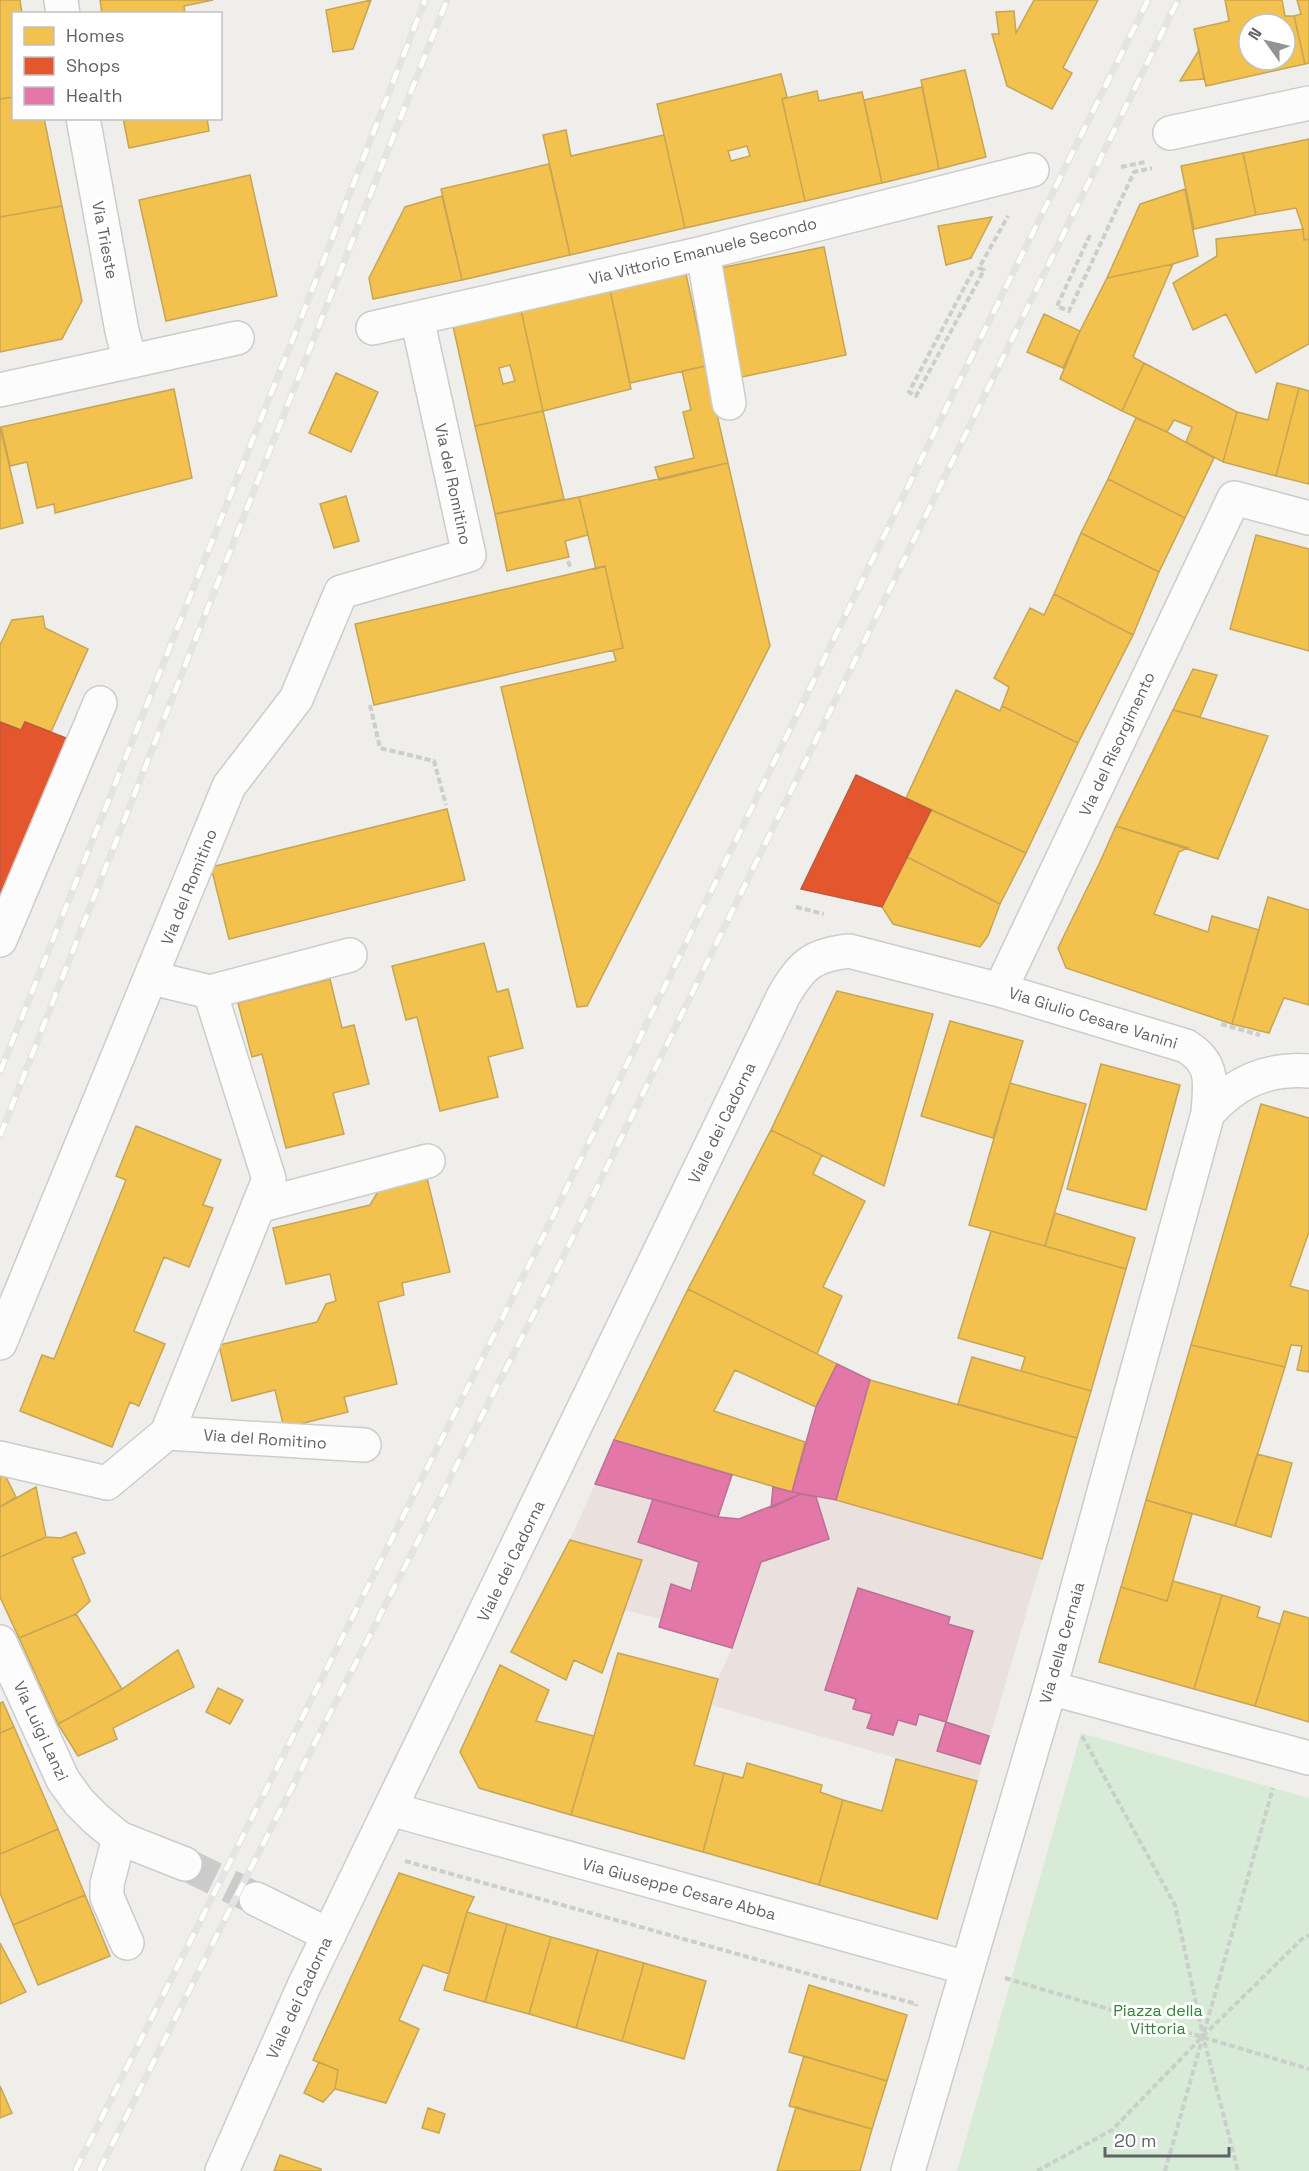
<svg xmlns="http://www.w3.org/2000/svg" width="1309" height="2171" viewBox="0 0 1309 2171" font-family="'Space Grotesk',sans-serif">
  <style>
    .medical { fill: #eae0de }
    .green { fill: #d8ebd6 }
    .homes { fill: #f2c14e; stroke: #c6a556; stroke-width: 1.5; fill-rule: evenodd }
    .shops { fill: #e4572e; stroke: #bc5b3f; stroke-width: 1.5 }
    .health { fill: #e377a8; stroke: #bb7195; stroke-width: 1.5 }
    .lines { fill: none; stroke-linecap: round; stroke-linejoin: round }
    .minor-tunnel { stroke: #cbcbca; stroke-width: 33; stroke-dasharray: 33 16; stroke-linecap: butt }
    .minor-casing { stroke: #cbcccc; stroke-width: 36 }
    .path { stroke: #cacfcc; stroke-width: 4; stroke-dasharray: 6 3; stroke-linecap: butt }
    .minor { stroke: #fdfcfc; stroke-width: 33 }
    .rail-casing { stroke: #e4e4e4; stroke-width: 7 }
    .rail { stroke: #fff; stroke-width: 4.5; stroke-dasharray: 14; stroke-linecap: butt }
    .labels { text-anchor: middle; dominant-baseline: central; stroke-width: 6; stroke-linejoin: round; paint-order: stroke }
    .street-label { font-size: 16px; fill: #5f6368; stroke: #fff }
    .park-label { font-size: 16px; fill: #348238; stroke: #fff }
  </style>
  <rect width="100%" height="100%" fill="#efeeea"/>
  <path class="medical" d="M595 1484 718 1517 739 1519 801 1494 836 1500 1042 1559 977 1781 711 1705 718 1679 732 1648 659 1627 661 1619 624 1610 642 1560 570 1540Z"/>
  <path class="green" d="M1081 1733 1309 1798V2171H957Z"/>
  <path class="homes" d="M0 0H20L22 14H14V97L0 99Z
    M100 0H213L184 6 185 14H102Z
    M371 0 353 49 333 52 326 10Z
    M1034 0H1098L1063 68 1072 73 1052 109 1007 86 992 34H999L996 12 1014 11 1016 33Z
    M1225 0H1282L1285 16H1294L1305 64 1206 86 1194 29 1229 21ZM1249 24H1285V60H1249Z
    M1297 0H1309V63L1305 64 1294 16 1301 14Z
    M1199 50 1204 79 1180 81Z
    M965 70 986 157 939 169 921 80Z
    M781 74 787 97 782 99 805 201 685 228 657 104ZM747 146 750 156 731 161 728 151Z
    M922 87 939 169 882 183 864 100Z
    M817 91 819 101 862 92 882 183 805 201 782 99Z
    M14 97V118H44L62 206 0 217V99Z
    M123 118H207L209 131 129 148Z
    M566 130 571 156 664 135 685 228 570 255 543 135Z
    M1309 139V239L1304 240 1303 229 1296 208 1256 215 1243 153Z
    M1243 153 1256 215 1194 229 1181 166Z
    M549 164 570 255 462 280 441 189Z
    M250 175 277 296 166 321 139 200Z
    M1185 189 1198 256 1173 264 1107 278 1140 204Z
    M442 196 462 280 373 299 369 278 405 207Z
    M62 206 82 301 62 339 0 352V217Z
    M992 217 971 258 946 265 938 226Z
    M1303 229 1304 240 1309 239V344L1256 373 1226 314 1193 330 1173 283 1217 256 1216 239Z
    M824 247 846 355 737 378 715 269Z
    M1173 264 1133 357 1144 363 1122 411 1060 379 1080 331 1107 278Z
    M686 274 706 366 630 383 610 290Z
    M610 290 631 389 543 411 521 310Z
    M521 310 543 411 475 426 453 326ZM510 365 515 381 503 384 499 368Z
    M1044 314 1080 331 1063 368 1027 352Z
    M1144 363 1237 412 1223 462 1186 442 1192 427 1174 420 1167 432 1122 411Z
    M706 366 728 463 659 480 655 467 694 458 683 412 691 410 682 371Z
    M336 373 378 392 351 452 309 433Z
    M1277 383 1299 388 1276 476 1223 462 1237 412 1268 420Z
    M1299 388 1309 391V484L1276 476Z
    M174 389 192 478 55 513 54 504 37 508 27 462 10 466 1 427Z
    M543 411 564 499 495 514 475 426Z
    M1136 418 1167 432 1214 458 1185 518 1108 479Z
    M0 427 23 523 0 529Z
    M728 463 770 646 587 1006 577 1007 501 687 616 661 613 650 623 648 605 566 596 569 579 497Z
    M1108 479 1185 518 1159 572 1081 533Z
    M346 496 359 541 334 548 320 504Z
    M579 497 588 535 565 541 569 557 507 571 495 514Z
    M1081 533 1159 572 1133 635 1054 594Z
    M1256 535 1309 549V651L1230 629Z
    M605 566 623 648 374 705 355 624Z
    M1054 594 1133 635 1078 743 1002 706 1009 687 994 678 1030 608 1044 615Z
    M43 616 45 628 88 649 51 732 25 722 21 730 0 722V645L12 620Z
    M1193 669 1217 675 1200 717 1173 710Z
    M956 690 1000 711 1002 706 1078 743 1026 853 906 798Z
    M1173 710 1268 736 1218 859 1116 826Z
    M447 809 465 880 229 939 211 867Z
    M931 810 1026 853 1000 904 907 857Z
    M1116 826 1188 848 1179 852 1154 914 1208 932 1212 916 1259 930 1232 1024 1066 968 1058 948 1100 862Z
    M907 857 1000 904 988 936 980 947 893 924 882 907Z
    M1268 897 1309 910V1005L1284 998 1269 1033 1232 1024Z
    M484 943 497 992 508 989 523 1048 488 1057 498 1097 440 1111 417 1017 406 1020 392 966Z
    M330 979 342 1028 354 1025 369 1084 333 1093 344 1134 286 1148 262 1054 252 1057 238 1003Z
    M837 991 933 1014 884 1186 771 1130Z
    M950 1021 1023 1041 993 1138 921 1116Z
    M1101 1064 1180 1085 1146 1210 1067 1189Z
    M1010 1083 1086 1104 1045 1246 969 1225Z
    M1261 1104 1309 1118V1232L1290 1286 1309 1291V1372L1297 1370 1302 1346 1291 1345 1285 1367 1191 1345Z
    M136 1126 221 1160 203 1205 213 1208 189 1267 164 1257 134 1331 165 1344 139 1406 130 1402 112 1447 20 1411 42 1355 54 1359 126 1180 116 1176Z
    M771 1130 822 1155 813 1174 865 1201 823 1287 842 1296 817 1354 688 1289Z
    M427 1178 450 1272 402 1283 404 1295 378 1302 397 1384 344 1397 348 1412 284 1428 275 1390 232 1401 219 1345 317 1322 326 1304 336 1301 330 1274 286 1284 273 1228 370 1205 379 1190Z
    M1055 1213 1135 1238 1126 1269 1045 1246Z
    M991 1231 1126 1269 1091 1391 1021 1371 1025 1357 958 1338Z
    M688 1289 837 1364 816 1407 735 1370 714 1411 805 1442 792 1492 614 1440Z
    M1191 1345 1285 1367 1235 1526 1146 1500Z
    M972 1357 1091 1391 1077 1438 958 1404Z
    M870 1380 1077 1438 1042 1559 836 1500Z
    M1257 1454 1292 1463 1271 1537 1235 1526Z
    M3 1471 16 1497 0 1507V1472Z
    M36 1487 46 1537 0 1557V1507Z
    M1146 1500 1192 1514 1167 1601 1121 1587Z
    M76 1532 85 1553 72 1558 90 1601 76 1614 19 1638 0 1597V1557L46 1537 61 1538Z
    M570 1540 642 1560 602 1673 574 1660 566 1680 511 1652Z
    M1173 1581 1222 1595 1194 1689 1099 1662 1121 1587 1167 1601Z
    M1222 1595 1260 1607 1257 1617 1280 1624 1255 1706 1194 1689Z
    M1284 1611 1309 1618V1722L1255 1706Z
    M76 1614 122 1689 58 1724 19 1638Z
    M178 1650 194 1687 113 1728 117 1739 78 1756 58 1724 122 1689Z
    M618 1653 718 1679 694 1765 724 1773 703 1852 571 1815Z
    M500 1665 549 1690 536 1721 594 1736 571 1815 479 1788 460 1752Z
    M218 1688 243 1700 230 1724 206 1712Z
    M3 1702 14 1727 0 1733V1703Z
    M14 1727 58 1829 0 1854V1733Z
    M896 1759 977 1781 937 1919 819 1885 843 1800 882 1811Z
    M747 1763 822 1785 820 1792 843 1800 819 1885 703 1852 724 1773 743 1778Z
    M58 1829 85 1895 13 1925 0 1893V1854Z
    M399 1873 474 1897 467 1912 449 1974 423 1965 399 2020 419 2029 386 2103 335 2089 338 2070 313 2060Z
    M85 1895 110 1956 38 1985 13 1925Z
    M467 1912 507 1924 485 2002 444 1990Z
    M507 1924 551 1937 529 2014 485 2002Z
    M551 1937 598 1950 576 2028 529 2014Z
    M0 1943 26 1992 0 2004Z
    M598 1950 644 1963 622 2041 576 2028Z
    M644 1963 706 1981 684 2059 622 2041Z
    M809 1985 907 2015 887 2081 789 2052Z
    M804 2056 887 2081 872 2129 789 2106Z
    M319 2062 338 2070 335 2089 323 2102 304 2093Z
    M0 2086 12 2113 0 2118Z
    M796 2107 872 2129 860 2171H777Z
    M428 2108 445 2114 439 2133 422 2128Z
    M280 2155 321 2169V2171H274Z"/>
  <path class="shops" d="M0 722 21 730 25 722 71 740 0 925Z
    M856 775 931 810 882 907 801 889Z"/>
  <path class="health" d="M837 1364 870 1380 836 1500 792 1492 816 1407Z
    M614 1440 732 1475 718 1517 595 1484Z
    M773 1487 792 1492 801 1494 771 1508Z
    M801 1494 816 1497 829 1539 761 1562 732 1648 659 1627 671 1584 691 1591 699 1562 638 1542 653 1499 718 1517 739 1519Z
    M858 1588 950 1617 948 1624 973 1631 946 1722 919 1714 916 1725 898 1720 893 1735 867 1728 872 1714 853 1709 856 1699 825 1690Z
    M946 1722 989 1736 980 1764 937 1751Z"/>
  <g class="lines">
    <path class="minor-tunnel" d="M185 1864 256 1899"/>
    <defs>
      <path id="minor" d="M61 0 63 14
        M83 118 122 331 130 361
        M1170 133 1309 103
        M703 253 729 403
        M373 328 703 253 1032 170
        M0 390 237 338
        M0 940 100 703
        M152 978 210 992 269 1179 167 1433
        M1000 990 1234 498 1309 518
        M210 992 350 955
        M1208 1113C1236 1082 1266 1068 1309 1071
        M258 1206 428 1161
        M0 1343 229 786 296 699 341 592 469 555 417 318
        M0 1458 107 1483 167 1433 364 1445
        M0 1642 63 1780 79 1802 96 1819 119 1838 185 1864
        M1050 1688 1309 1758
        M390 1809 967 1968
        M119 1838 107 1884V1897L127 1943
        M256 1899 329 1935
        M222 2171 304 1986 784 995C802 964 813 955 849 951L1000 990 1186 1046C1215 1064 1210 1083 1208 1113L1050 1688 908 2171"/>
    </defs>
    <use href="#minor" class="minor-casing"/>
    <path class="path" d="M1121 167 1145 162
      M1090 235 1057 306 1069 311 1134 172 1152 168
      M973 271 909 392 916 396 984 270 979 268 1008 216
      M568 561 571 569
      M370 705 380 748 434 761 446 805
      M796 907 824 914
      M1221 1024 1260 1035
      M1082 1736 1175 1905 1203 2036 1238 2171
      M405 1861 916 2004V2006
      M1005 1978 1309 2069
      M1037 2171 1112 2130 1203 2036 1302 1939 1309 1935
      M1165 2171 1273 1788"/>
    <use href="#minor" class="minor"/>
    <defs>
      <path id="rail" d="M0 1072 298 326 425 0
        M0 1136 447 0
        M75 2171 538 1247 955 390 1148 0
        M99 2171 230 1909 562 1259 1178 0"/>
    </defs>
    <use href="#rail" class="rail-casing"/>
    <use href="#rail" class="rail"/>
  </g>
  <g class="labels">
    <g class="street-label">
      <text transform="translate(105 240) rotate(79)">Via Trieste</text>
      <text transform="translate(703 251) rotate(-14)">Via Vittorio Emanuele Secondo</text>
      <text transform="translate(453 484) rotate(78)">Via del Romitino</text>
      <text transform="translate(1117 744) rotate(-65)">Via del Risorgimento</text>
      <text transform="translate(189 887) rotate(-68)">Via del Romitino</text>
      <text transform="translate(1093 1018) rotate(17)">Via Giulio Cesare Vanini</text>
      <text transform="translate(722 1123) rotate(-64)">Viale dei Cadorna</text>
      <text transform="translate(265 1439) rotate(4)">Via del Romitino</text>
      <text transform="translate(511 1561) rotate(-64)">Viale dei Cadorna</text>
      <text transform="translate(1062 1643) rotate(-74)">Via della Cernaia</text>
      <text transform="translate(41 1731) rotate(65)">Via Luigi Lanzi</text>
      <text transform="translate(679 1889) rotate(15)">Via Giuseppe Cesare Abba</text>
      <text transform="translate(299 1998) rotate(-65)">Viale dei Cadorna</text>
    </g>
    <g class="park-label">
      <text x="1158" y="2010">Piazza della<tspan x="1158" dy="18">Vittoria</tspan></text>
    </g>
  </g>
  <rect x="12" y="12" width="210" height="108" fill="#ffffff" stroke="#bfc1c3" stroke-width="1.5"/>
  <rect x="24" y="27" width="30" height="18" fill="#f2c14e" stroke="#bfc1c3" stroke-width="1.5"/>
  <text x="66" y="42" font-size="18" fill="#5f6368">Homes</text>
  <rect x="24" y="57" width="30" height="18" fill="#e4572e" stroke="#bfc1c3" stroke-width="1.5"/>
  <text x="66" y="72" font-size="18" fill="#5f6368">Shops</text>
  <rect x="24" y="87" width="30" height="18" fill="#e377a8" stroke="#bfc1c3" stroke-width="1.5"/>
  <text x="66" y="102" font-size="18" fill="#5f6368">Health</text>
  <g transform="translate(1267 42) rotate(304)"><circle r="28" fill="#ffffff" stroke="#bfc1c3" stroke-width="1.5"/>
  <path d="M0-4.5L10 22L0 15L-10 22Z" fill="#919496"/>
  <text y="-9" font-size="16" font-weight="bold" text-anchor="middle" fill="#5f6368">N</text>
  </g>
  <path d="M1105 2147v9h124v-9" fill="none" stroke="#5f6368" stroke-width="3"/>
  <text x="1114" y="2147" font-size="18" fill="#5f6368" stroke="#ffffff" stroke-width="4.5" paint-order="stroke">20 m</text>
</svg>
